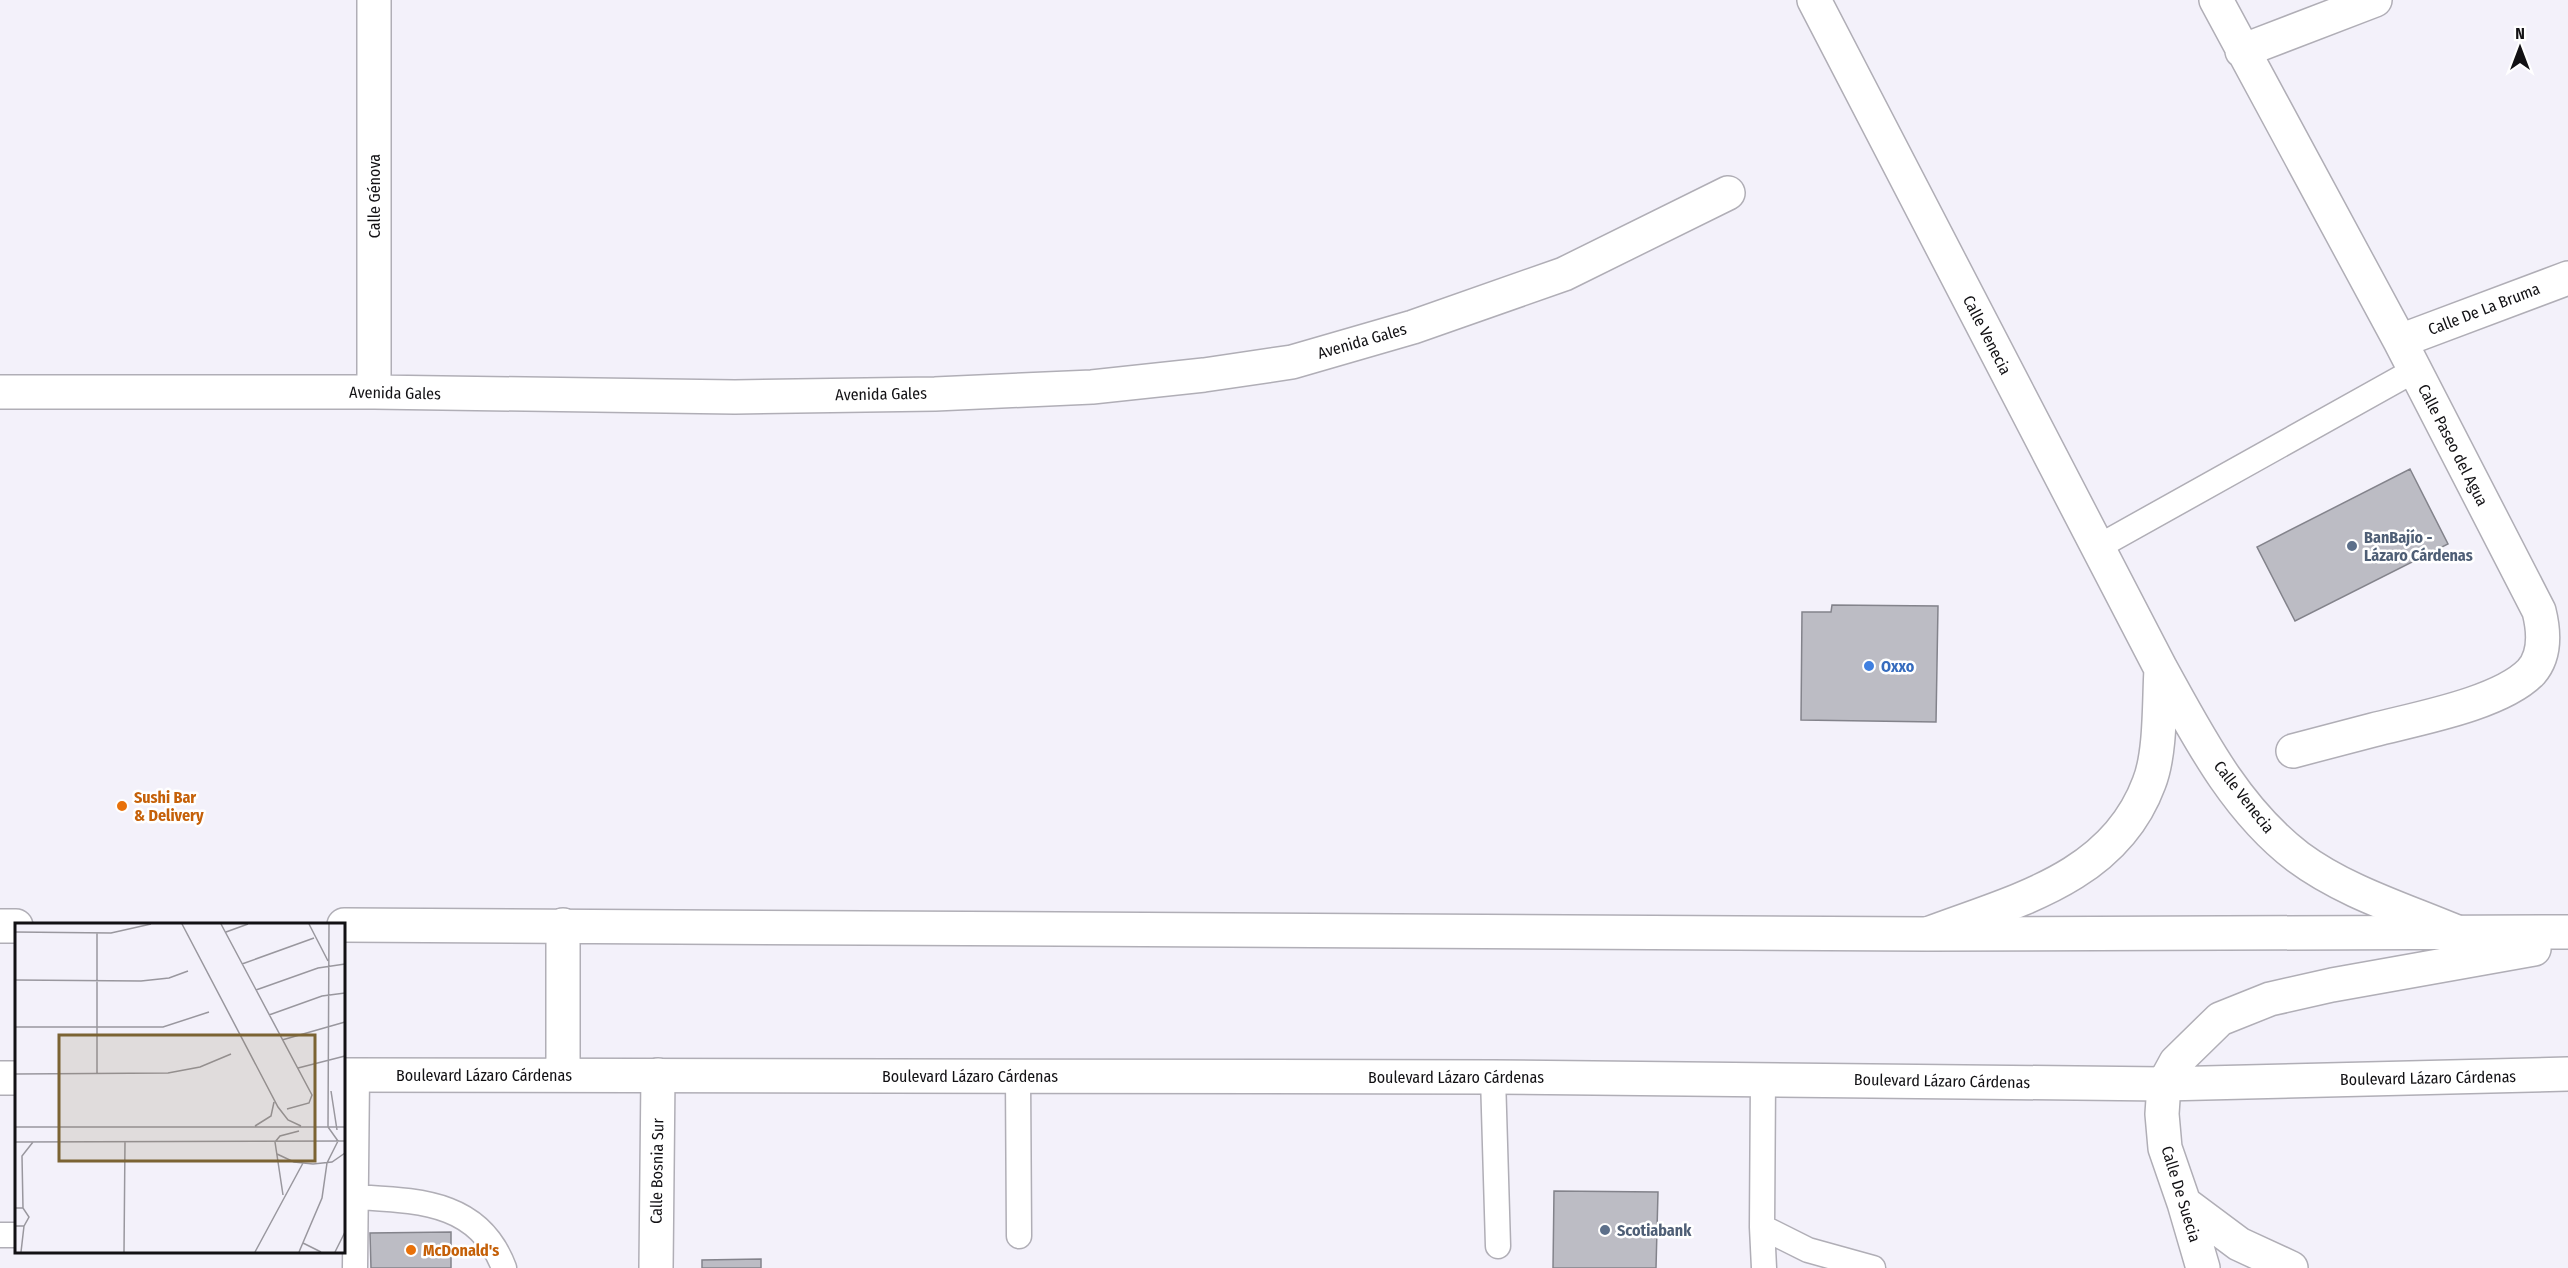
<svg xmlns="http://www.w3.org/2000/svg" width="2568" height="1268" viewBox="0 0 2568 1268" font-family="'Fira Sans Condensed',sans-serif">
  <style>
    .building { fill: #bcbcc4; stroke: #83838b; stroke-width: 1.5 }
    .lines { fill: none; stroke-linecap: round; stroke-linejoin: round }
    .service-casing { stroke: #b0aeb6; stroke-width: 27 }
    .minor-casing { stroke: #b0aeb6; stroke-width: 36 }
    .tertiary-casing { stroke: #b0aeb6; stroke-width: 36 }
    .primary-casing { stroke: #b0aeb6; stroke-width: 36 }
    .service { stroke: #fff; stroke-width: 24 }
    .minor { stroke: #fff; stroke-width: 33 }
    .tertiary { stroke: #fff; stroke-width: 33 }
    .primary { stroke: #fff; stroke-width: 33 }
    .service-dot { fill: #5c6f8a; stroke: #fff; stroke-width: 2 }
    .shop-dot { fill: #3f7fe0; stroke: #fff; stroke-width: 2 }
    .food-dot { fill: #e8710a; stroke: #fff; stroke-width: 2 }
    .labels { text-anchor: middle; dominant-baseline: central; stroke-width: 5; stroke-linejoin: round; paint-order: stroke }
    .street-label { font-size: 16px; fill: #121114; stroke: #fff }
    .service-label { font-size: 16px; font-weight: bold; fill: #4e5e75; stroke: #fff; text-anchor: start }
    .shop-label { font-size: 16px; font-weight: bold; fill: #366cbe; stroke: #fff; text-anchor: start }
    .food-label { font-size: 16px; font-weight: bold; fill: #c56008; stroke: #fff; text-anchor: start }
    .inset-road { fill: none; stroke: #99979e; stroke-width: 1.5 }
    .view { fill: #7b6333; fill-opacity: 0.15; stroke: #7b6333; stroke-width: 3 }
    .inset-edge { fill: none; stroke: #121114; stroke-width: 3 }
  </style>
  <rect width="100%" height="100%" fill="#f3f1fa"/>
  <path class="building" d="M2410 469 2448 544 2295 621 2257 547Z
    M1832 605 1938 606 1936 722 1801 720 1802 612H1831Z
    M1554 1191 1658 1192 1656 1268H1553Z
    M451 1232V1268H371L370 1233Z
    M761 1259V1268H702V1260Z"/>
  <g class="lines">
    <defs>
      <path id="service" d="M2098 547 2415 370
        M1018 1077 1019 1236
        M1493 1077 1498 1246
        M1763 1079 1762 1227 1808 1250 1873 1268
        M357 1197C418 1201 479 1201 504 1268
        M1762 1227 1764 1268
        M0 1235H16
        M355 1268 357 1075"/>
      <path id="minor" d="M374 0V392
        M1814 0 2161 669C2198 736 2235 809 2298 857 2345 892 2405 910 2459 933
        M2216 0 2400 341 2539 611C2544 631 2546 655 2531 672 2500 704 2415 719 2373 730 2346 737 2319 744 2293 751
        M2242 51 2375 0
        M2400 341 2568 278
        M0 392H374L735 397 935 394 1092 387 1204 375 1292 362 1413 327 1564 274 1728 193
        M1930 933C2015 901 2114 878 2149 783 2161 753 2159 702 2161 669
        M656 1268 658 1075"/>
      <path id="tertiary" d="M2164 1084 2162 1114 2165 1148 2184 1203 2203 1268
        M2184 1203 2239 1244 2291 1268"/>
      <path id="primary" d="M344 925 1927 934 2568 932
        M563 925V1075
        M0 926H16
        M344 1075 1493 1077 2164 1084 2568 1074
        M0 1078H16
        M2164 1084 2176 1062 2220 1019 2270 999 2332 985 2534 949"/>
    </defs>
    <use href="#service" class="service-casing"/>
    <use href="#minor" class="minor-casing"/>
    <use href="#tertiary" class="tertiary-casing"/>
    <use href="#primary" class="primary-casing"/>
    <use href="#service" class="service"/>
    <use href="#minor" class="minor"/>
    <use href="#tertiary" class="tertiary"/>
    <use href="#primary" class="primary"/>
  </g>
  <g class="service-dot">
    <circle cx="2352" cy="546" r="6"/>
    <circle cx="1605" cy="1230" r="6"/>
  </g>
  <circle class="shop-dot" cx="1869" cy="666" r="6"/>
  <g class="food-dot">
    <circle cx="122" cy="806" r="6"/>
    <circle cx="411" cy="1250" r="6"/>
  </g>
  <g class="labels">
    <g class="street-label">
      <text transform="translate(374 196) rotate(-90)">Calle Génova</text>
      <text transform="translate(2484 309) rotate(-21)">Calle De La Bruma</text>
      <text transform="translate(1987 335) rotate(63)">Calle Venecia</text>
      <text transform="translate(1362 341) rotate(-16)">Avenida Gales</text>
      <text transform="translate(395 393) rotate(1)">Avenida Gales</text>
      <text transform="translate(881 394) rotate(-1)">Avenida Gales</text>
      <text transform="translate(2453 445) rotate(63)">Calle Paseo del Agua</text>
      <text transform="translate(2244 797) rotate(52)">Calle Venecia</text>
      <text x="484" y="1075">Boulevard Lázaro Cárdenas</text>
      <text x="970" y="1076">Boulevard Lázaro Cárdenas</text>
      <text x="1456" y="1077">Boulevard Lázaro Cárdenas</text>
      <text transform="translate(2428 1078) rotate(-1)">Boulevard Lázaro Cárdenas</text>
      <text transform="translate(1942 1081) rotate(1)">Boulevard Lázaro Cárdenas</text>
      <text transform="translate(657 1171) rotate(-89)">Calle Bosnia Sur</text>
      <text transform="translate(2181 1194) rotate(73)">Calle De Suecia</text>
    </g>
    <g class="service-label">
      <text x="2364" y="537">BanBajío -<tspan x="2364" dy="18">Lázaro Cárdenas</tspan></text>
      <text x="1617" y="1230">Scotiabank</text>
    </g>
    <g class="shop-label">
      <text x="1881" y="666">Oxxo</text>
    </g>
    <g class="food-label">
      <text x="134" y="797">Sushi Bar<tspan x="134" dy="18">&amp; Delivery</tspan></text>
      <text x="423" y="1250">McDonald's</text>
    </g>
  </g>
  <g transform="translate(15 923)">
    <rect width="330" height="330" fill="#f3f1fa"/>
    <path class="inset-road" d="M167 1 263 184 273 197 286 203M206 1 297 172 294 180 272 186M294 1 313 38M314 1 313 204 323 218M0 9 96 10 136 1M211 9 233 1M227 41 299 15M0 57 126 58 154 55 173 48M241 67 303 45 330 41M254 92 307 73 330 70M0 104H148L194 89M267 117 330 99M283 145 330 133M0 151 153 150 185 144 216 131M82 151V10M316 168 322 207M240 203 256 193 259 179M0 204H330M0 219 330 218M260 219 268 272M260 219 265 213 284 208M262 231 279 239 298 241 317 239 330 230M0 285H8L14 294 9 303H0M8 285 7 233 18 219M288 320 306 329M6 329 9 303M109 329 110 218M240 329 288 240M284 329 307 275 312 240 323 218M320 329 330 309"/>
    <path class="view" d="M44 112H300V238H44Z"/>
    <rect width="330" height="330" class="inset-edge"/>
  </g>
  <g transform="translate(2520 48)" stroke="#ffffff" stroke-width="4.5" paint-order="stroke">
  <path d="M0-4.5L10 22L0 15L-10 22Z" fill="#121114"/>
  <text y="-9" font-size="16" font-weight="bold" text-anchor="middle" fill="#121114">N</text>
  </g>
</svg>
